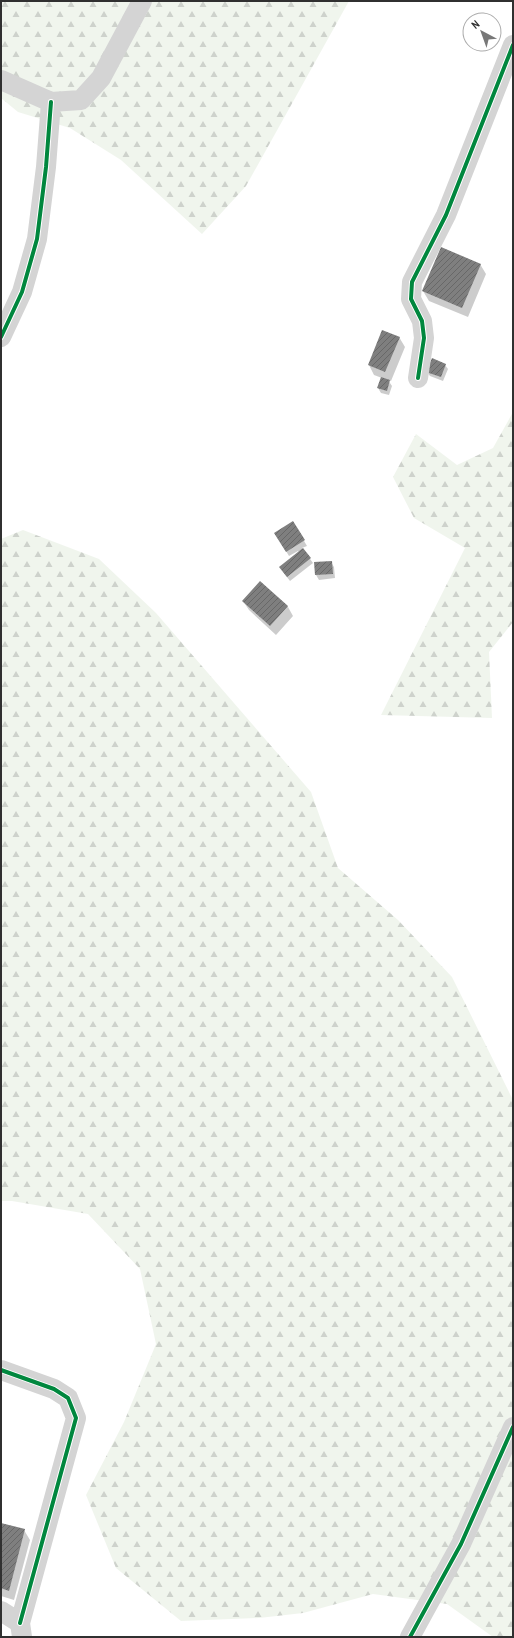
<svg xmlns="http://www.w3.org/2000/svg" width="514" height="1638" viewBox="0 0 514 1638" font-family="'Archivo Narrow',sans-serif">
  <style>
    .forest { fill: url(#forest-firs) }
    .shadow { fill: #0003 }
    .building { fill: url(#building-hatch) }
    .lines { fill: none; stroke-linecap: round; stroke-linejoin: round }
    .street { stroke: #d4d4d4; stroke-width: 20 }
    .cycleway-casing { stroke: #fff; stroke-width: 6 }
    .cycleway { stroke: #00873e; stroke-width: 4 }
  </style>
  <defs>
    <pattern id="forest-firs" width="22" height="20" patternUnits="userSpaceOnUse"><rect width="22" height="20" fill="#f0f5ed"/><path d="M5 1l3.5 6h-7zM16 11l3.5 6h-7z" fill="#ced2cc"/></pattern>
    <pattern id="building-hatch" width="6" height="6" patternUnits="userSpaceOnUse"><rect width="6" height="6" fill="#7f7f7f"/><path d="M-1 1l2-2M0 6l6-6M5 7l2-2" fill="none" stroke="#686868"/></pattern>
  </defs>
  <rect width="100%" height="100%" fill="#fff"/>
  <path class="forest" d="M1 1H349L246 186 202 234 121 160 70 128 18 112 1 98Z
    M513 412V622L489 652 492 718 381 715 465 548 414 518 393 477 416 434 457 465 493 448Z
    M23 530 99 559 156 613 311 792 338 868 398 920 452 977 513 1100V1637H493L447 1604 373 1594 303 1613 259 1618 181 1621 116 1568 86 1495 124 1422 156 1344 140 1269 88 1214 12 1201H1V539Z"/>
  <path class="shadow" d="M480 264 486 274 468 317 429 301 423 291Z
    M399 337 405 347 391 381 388 380 392 386 389 395 381 393 378 388 382 378 374 375 369 365Z
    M445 365 448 369 443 381 430 376 427 372Z
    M293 522 307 546 302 548 313 563 290 581 283 572 299 552 298 551 289 556 275 533Z
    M331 562 334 567 335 578 319 580 316 575 315 563Z
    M260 582 288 607 293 616 276 635 249 610 243 601Z
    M1 1524 24 1530 30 1540 14 1600 1 1596Z"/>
  <path class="building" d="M441 247 481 264 462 308 422 291Z
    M382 330 400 337 385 372 368 365Z
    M432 358 446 364 441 377 426 372Z
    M381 377 390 380 387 391 377 388Z
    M293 521 305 540 286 552 274 533Z
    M303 548 311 558 287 577 279 567Z
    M332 561 333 574 315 575 314 562Z
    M260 581 288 606 270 626 242 601Z
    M1 1523 25 1529 9 1591 1 1588Z"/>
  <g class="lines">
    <path class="street" d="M1 80 51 102 81 100 101 78 142 1
      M1 337 22 292 37 239 46 167 51 102
      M418 378 424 338 422 321 411 299 412 282 446 215 513 45
      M1 1370 54 1389 68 1398 76 1418 20 1623
      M1 1611 20 1623 22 1637
      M410 1637 461 1544 513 1427"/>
    <defs>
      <path id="cycleway" d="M1 337 22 292 37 239 46 167 51 102
        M418 378 424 338 422 321 411 299 412 282 446 215 513 45
        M1 1370 54 1389 68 1398 76 1418 20 1623
        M410 1637 461 1544 513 1427"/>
    </defs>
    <use href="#cycleway" class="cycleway-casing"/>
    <use href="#cycleway" class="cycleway"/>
  </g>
  <rect width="514" height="1638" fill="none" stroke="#303030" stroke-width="4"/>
  <g transform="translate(482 32) rotate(319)"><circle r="19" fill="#ffffff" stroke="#acacac"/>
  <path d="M0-3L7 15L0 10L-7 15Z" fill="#787878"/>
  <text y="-6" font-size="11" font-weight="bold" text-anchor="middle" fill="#303030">N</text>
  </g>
</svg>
